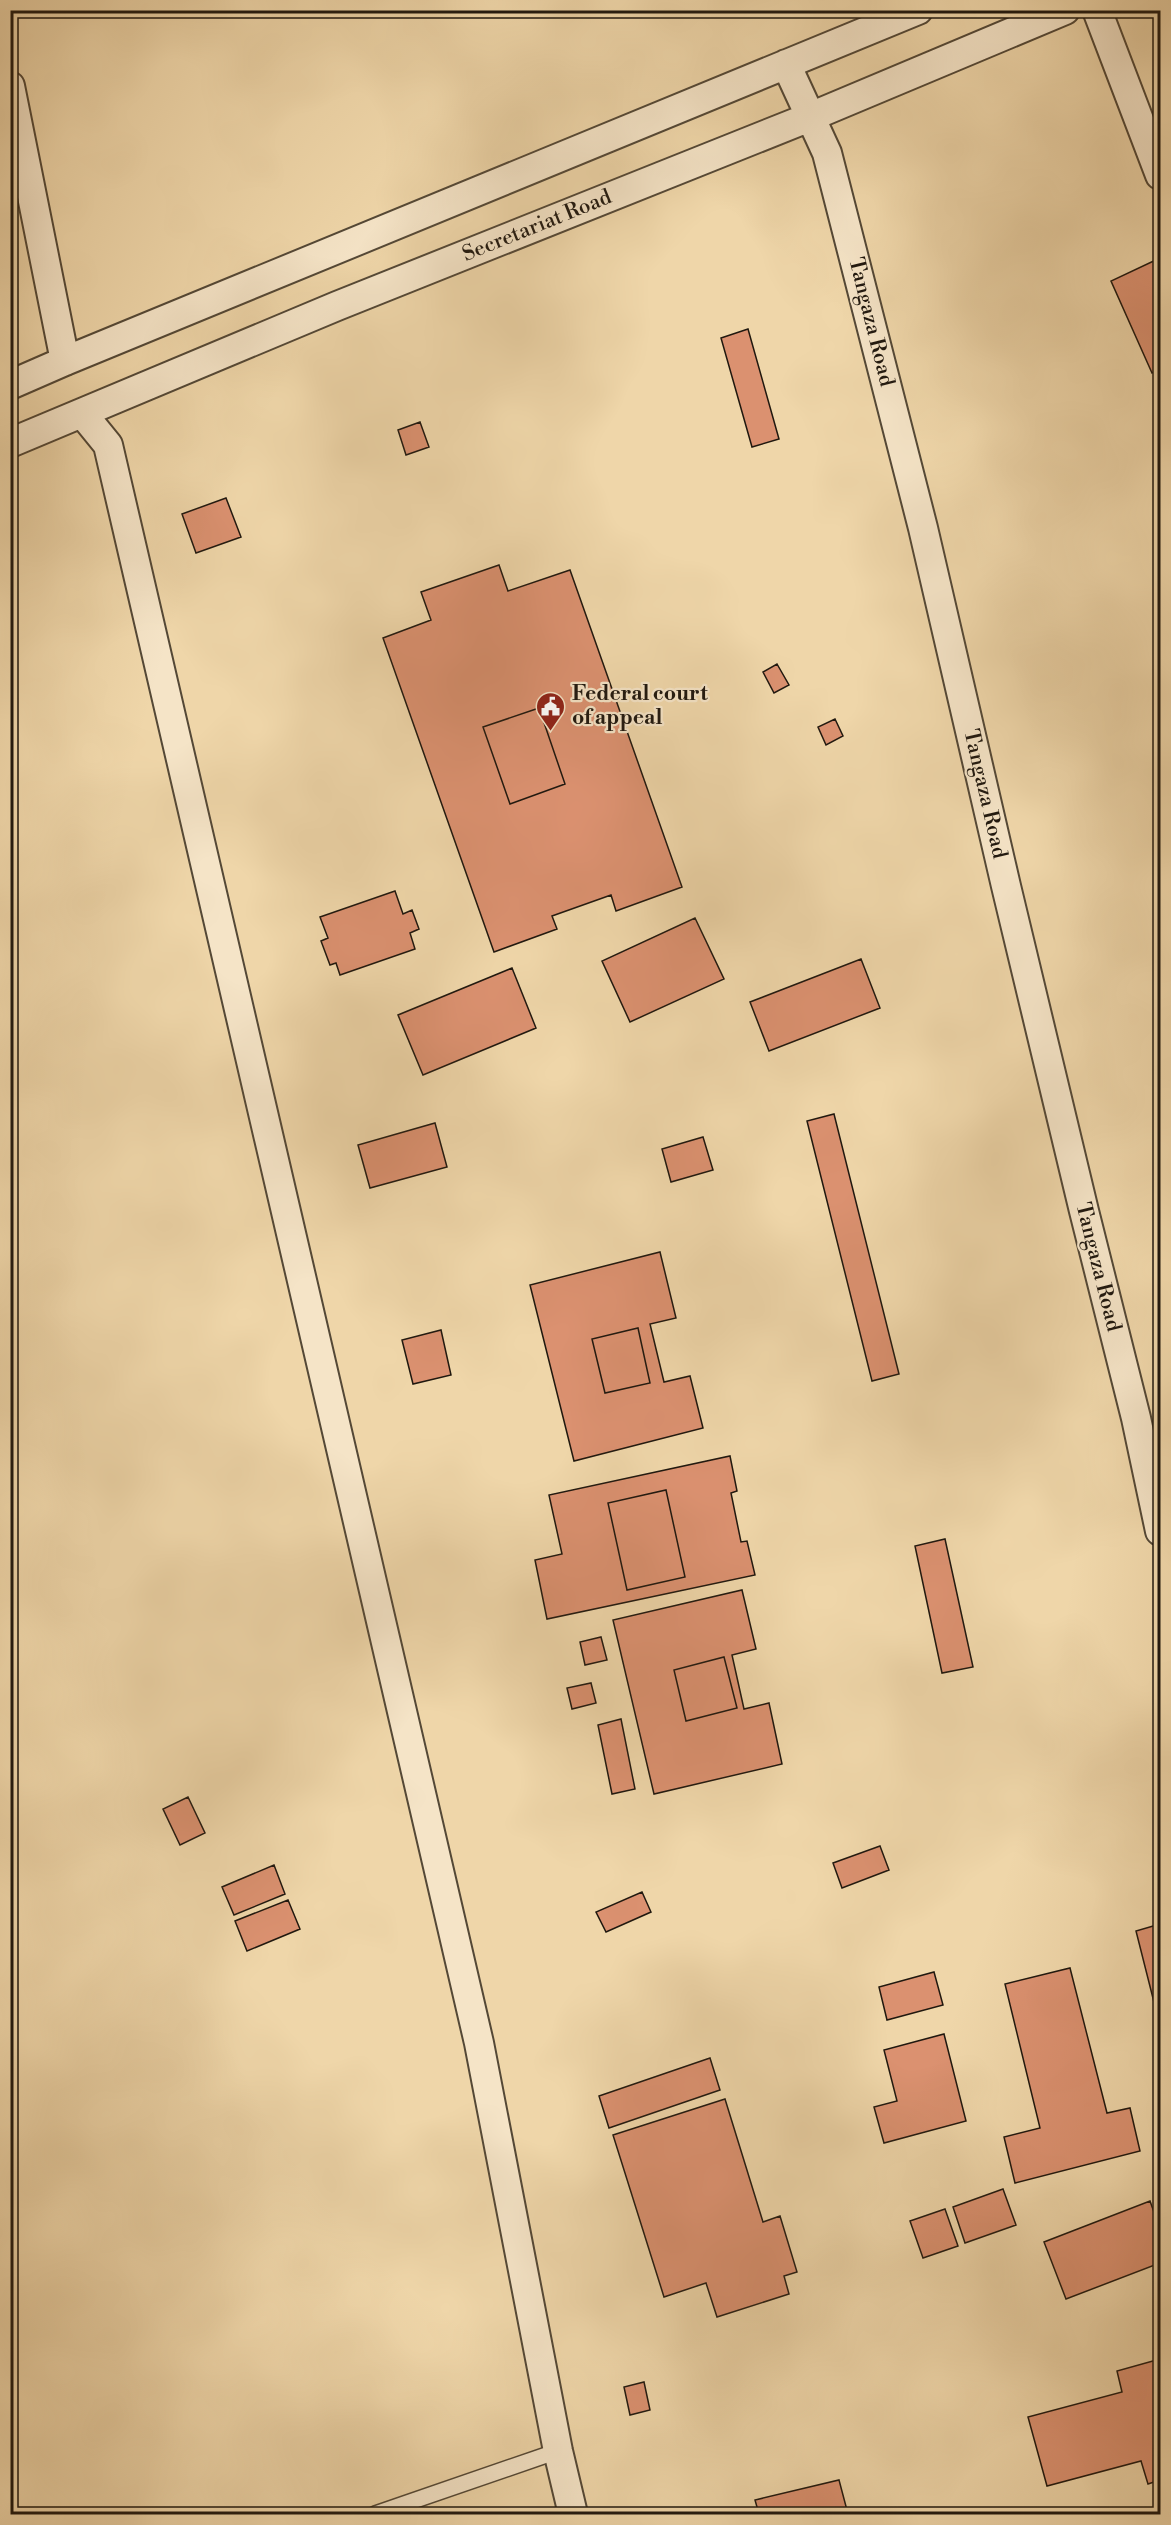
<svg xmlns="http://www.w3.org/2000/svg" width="1171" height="2525" viewBox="0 0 1171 2525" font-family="'Libre Bodoni',serif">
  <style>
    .building { fill: #db9170; stroke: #20180f; stroke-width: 1.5; fill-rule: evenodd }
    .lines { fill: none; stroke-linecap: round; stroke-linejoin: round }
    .service-casing { stroke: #544836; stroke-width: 18 }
    .minor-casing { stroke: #544836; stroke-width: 32 }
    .service { stroke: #f5e4c7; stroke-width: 15 }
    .minor { stroke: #f5e4c7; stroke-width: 28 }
    .labels { text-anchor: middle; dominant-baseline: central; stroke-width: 4.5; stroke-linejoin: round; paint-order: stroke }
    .street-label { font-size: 21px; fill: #20180f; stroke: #f5e4c7 }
    .poi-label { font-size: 21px; font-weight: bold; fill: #20180f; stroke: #f5e4c7; text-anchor: start }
  </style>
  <rect width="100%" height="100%" fill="#efd6a9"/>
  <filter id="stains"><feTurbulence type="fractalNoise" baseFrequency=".00333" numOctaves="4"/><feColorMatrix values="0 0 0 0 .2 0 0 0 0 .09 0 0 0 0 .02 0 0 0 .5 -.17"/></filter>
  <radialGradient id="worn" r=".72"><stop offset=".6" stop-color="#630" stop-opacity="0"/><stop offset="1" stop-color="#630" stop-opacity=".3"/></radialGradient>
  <path class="building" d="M1160 258V369L1152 373 1111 281Z
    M748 329 779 439 752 447 721 338Z
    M420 422 429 447 406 455 398 430Z
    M226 498 241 537 196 553 182 514Z
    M499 565 508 591 570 570 682 887 616 911 611 895 552 916 557 929 494 952 383 638 431 620 421 592ZM539 708 565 784 510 804 483 727Z
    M777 664 789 685 774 693 763 672Z
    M539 708 565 784 510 804 483 727Z
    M835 719 843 736 826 745 818 727Z
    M395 891 403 914 412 910 419 929 410 933 415 949 340 975 336 963 330 965 321 941 328 938 320 917Z
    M695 918 724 979 630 1022 602 961Z
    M861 959 880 1008 769 1051 750 1002Z
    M512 968 536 1028 423 1075 398 1015Z
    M834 1114 899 1374 872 1381 807 1121Z
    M435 1123 447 1167 370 1188 358 1145Z
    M703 1137 713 1170 671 1182 662 1149Z
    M660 1252 676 1318 650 1324 664 1382 690 1376 703 1428 574 1461 530 1285ZM638 1328 650 1383 605 1393 592 1339Z
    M638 1328 650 1383 605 1393 592 1339Z
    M441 1330 451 1375 413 1384 402 1340Z
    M730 1456 737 1491 731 1493 741 1542 747 1541 755 1575 547 1619 535 1560 562 1554 549 1495ZM666 1490 685 1577 627 1590 608 1503Z
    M666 1490 685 1577 627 1590 608 1503Z
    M945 1539 973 1667 942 1673 915 1546Z
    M742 1590 756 1649 732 1655 744 1709 769 1703 782 1764 654 1794 613 1620ZM724 1657 737 1708 686 1721 674 1670Z
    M601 1637 607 1660 585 1665 580 1642Z
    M724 1657 737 1708 686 1721 674 1670Z
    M591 1683 596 1703 572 1709 567 1688Z
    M621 1719 635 1789 612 1794 598 1725Z
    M188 1797 205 1833 180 1845 163 1809Z
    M880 1846 889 1870 842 1888 833 1863Z
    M274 1865 285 1894 234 1915 222 1887Z
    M642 1892 651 1912 606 1932 596 1912Z
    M288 1900 300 1929 247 1951 235 1921Z
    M1160 1924V2026L1136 1931Z
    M1070 1968 1107 2113 1130 2108 1140 2151 1015 2183 1004 2137 1040 2128 1005 1984Z
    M934 1972 943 2005 887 2020 879 1987Z
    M944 2034 966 2121 884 2143 874 2107 897 2101 884 2050Z
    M710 2058 720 2090 609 2128 599 2096Z
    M725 2099 763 2222 780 2216 797 2272 784 2276 789 2294 717 2317 706 2283 664 2297 613 2135Z
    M1003 2189 1016 2225 965 2243 953 2207Z
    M1150 2201 1160 2229V2263L1066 2299 1044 2242Z
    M945 2209 958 2246 923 2258 910 2221Z
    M1160 2359V2480L1148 2484 1141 2461 1047 2486 1028 2417 1122 2392 1117 2371Z
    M644 2382 650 2410 630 2415 624 2387Z
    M839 2480 848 2514H759L755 2500Z"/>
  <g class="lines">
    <defs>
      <path id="service" d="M375 2514 558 2451"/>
      <path id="minor" d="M1097 10 1160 175
        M786 64 827 153 923 528 1006 886 1084 1211 1136 1418 1160 1531
        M10 86 65 361
        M10 385 65 361 918 10
        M82 413 108 445 479 2043 558 2451 573 2514
        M10 443 337 306 810 117 1065 10"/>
    </defs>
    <use href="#service" class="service-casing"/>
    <use href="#minor" class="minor-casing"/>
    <use href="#service" class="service"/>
    <use href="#minor" class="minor"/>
  </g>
  <defs>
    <symbol id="civic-pin" viewBox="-11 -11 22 30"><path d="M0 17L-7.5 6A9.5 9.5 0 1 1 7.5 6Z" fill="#8f2418" stroke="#f5e4c7"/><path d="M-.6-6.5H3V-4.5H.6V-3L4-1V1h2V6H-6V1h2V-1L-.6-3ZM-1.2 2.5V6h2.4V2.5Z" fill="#fff"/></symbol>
  </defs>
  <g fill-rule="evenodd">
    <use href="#civic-pin" x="534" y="690" width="33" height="45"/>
  </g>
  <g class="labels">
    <g class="street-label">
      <text transform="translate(537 226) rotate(-22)">Secretariat Road</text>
      <text transform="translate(871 322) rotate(76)">Tangaza Road</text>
      <text transform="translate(985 794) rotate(77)">Tangaza Road</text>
      <text transform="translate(1098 1267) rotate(76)">Tangaza Road</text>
    </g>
    <g class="poi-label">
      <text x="572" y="694">Federal court<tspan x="572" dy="24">of appeal</tspan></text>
    </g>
  </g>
  <rect width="1171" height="2525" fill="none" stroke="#efd6a9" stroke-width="36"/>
  <rect x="12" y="12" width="1147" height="2501" fill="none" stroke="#20180f" stroke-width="3"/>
  <rect x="18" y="18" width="1135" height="2489" fill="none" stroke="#20180f" stroke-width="1.5"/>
  <rect width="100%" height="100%" filter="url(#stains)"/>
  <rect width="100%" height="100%" fill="url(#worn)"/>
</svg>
